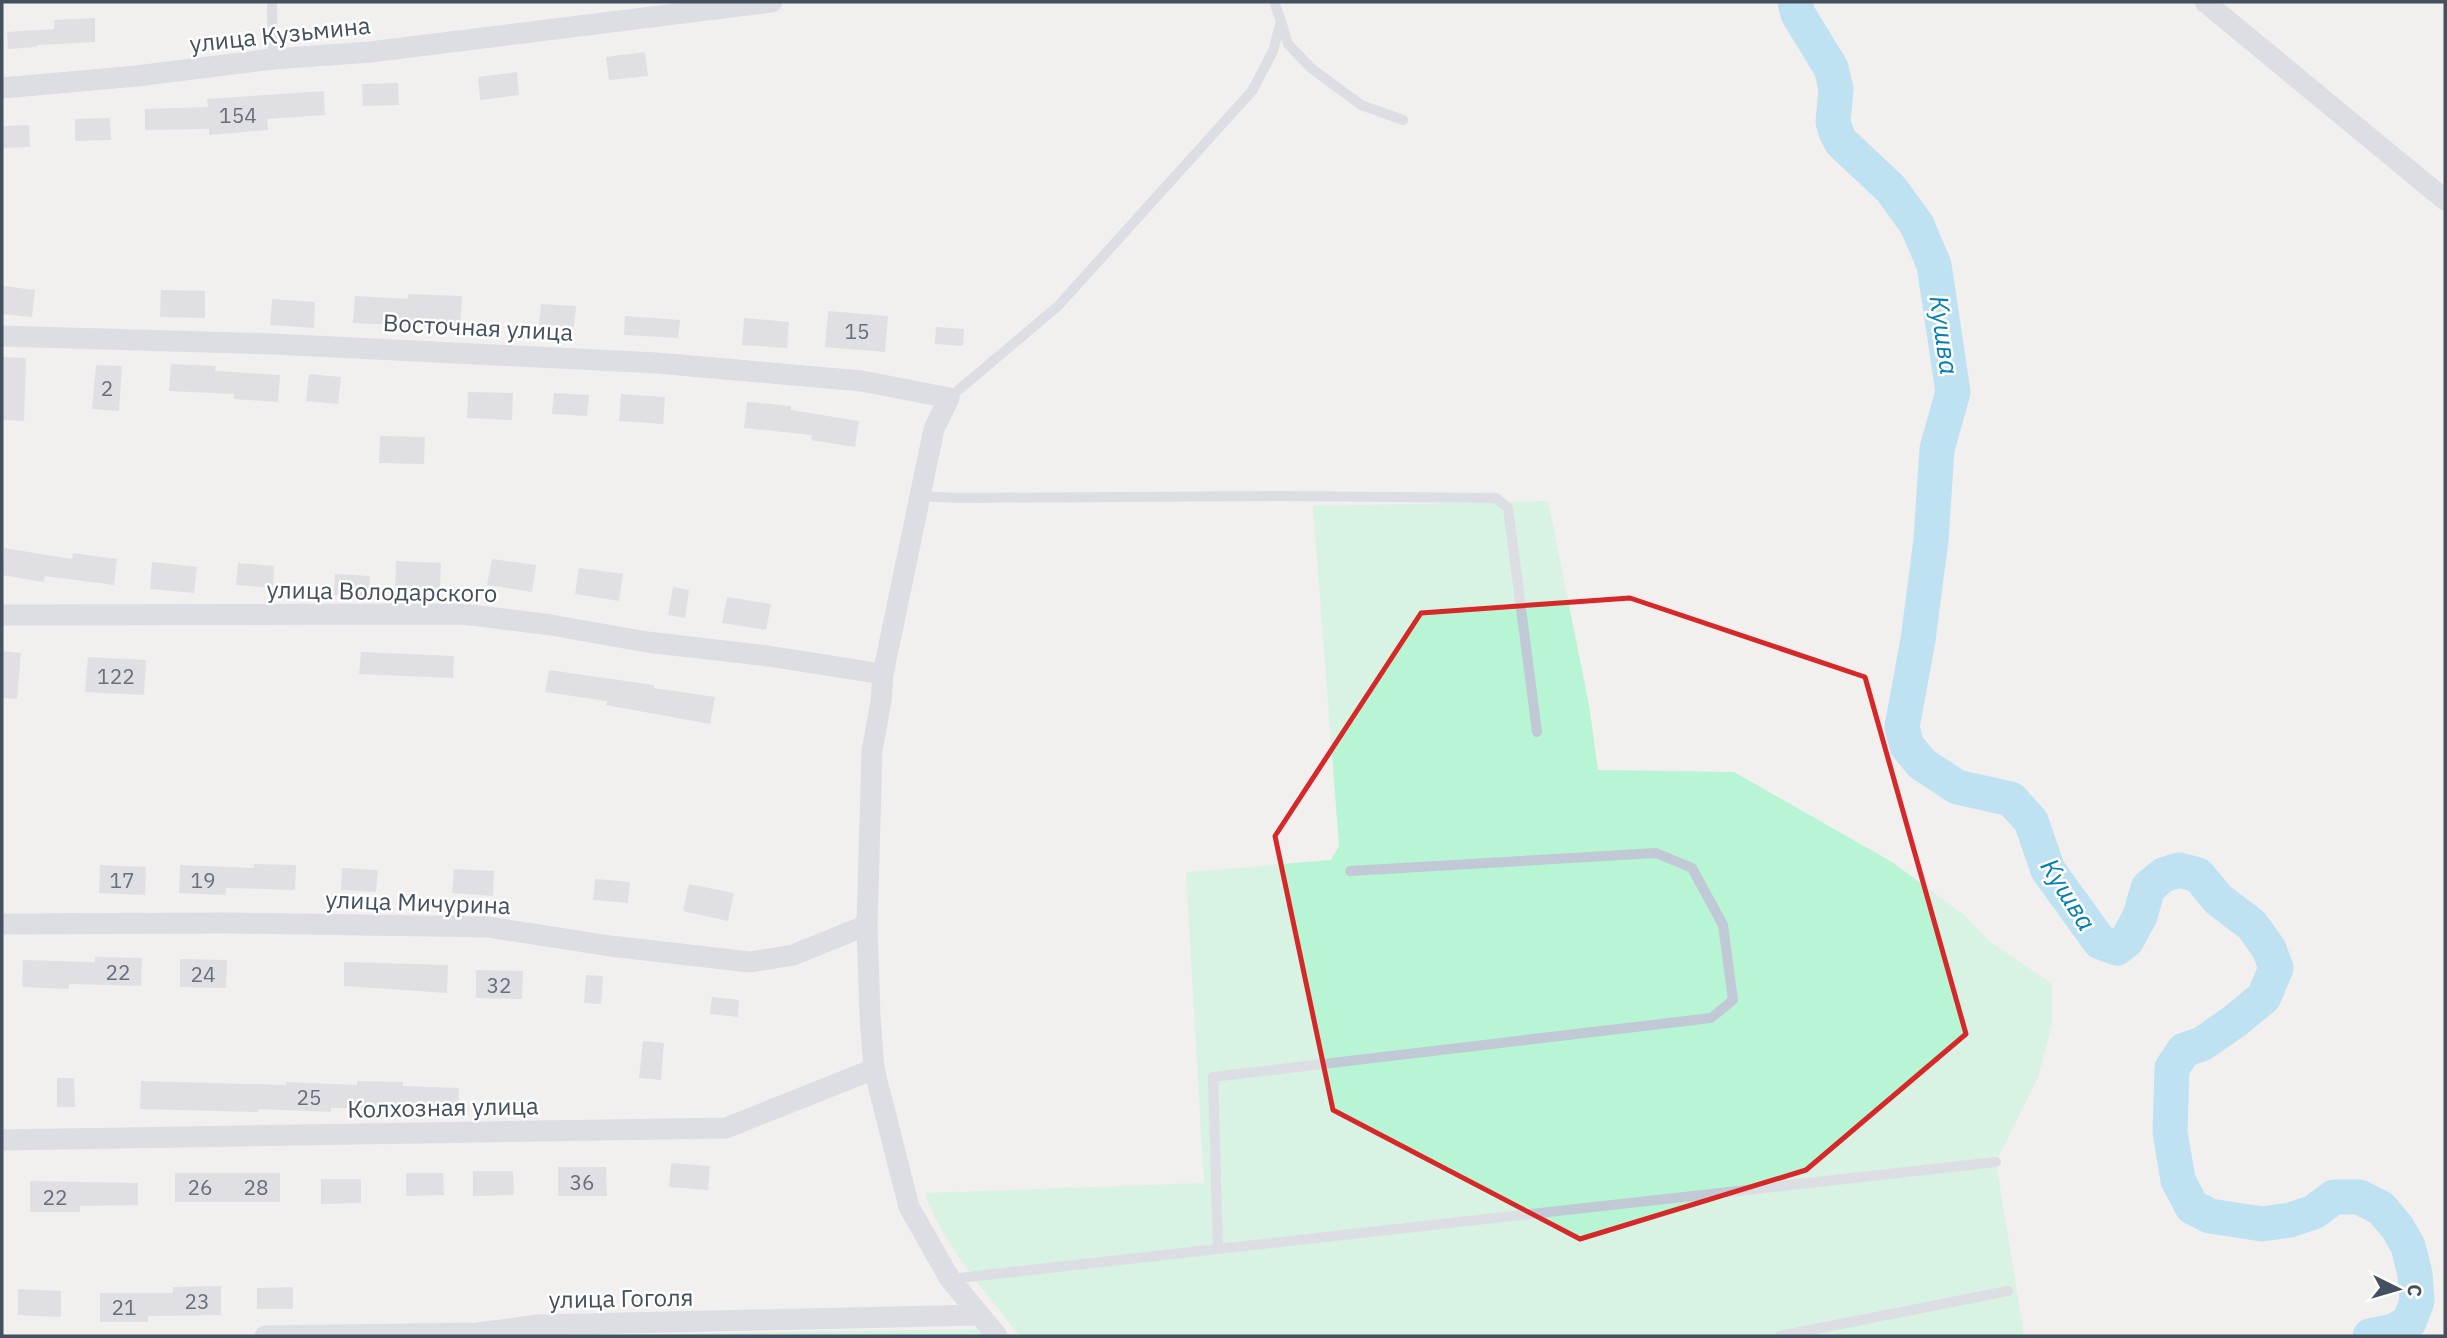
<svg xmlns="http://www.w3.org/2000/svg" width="2447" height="1338" viewBox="0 0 2447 1338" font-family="'IBM Plex Sans',sans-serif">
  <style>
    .garden { fill: #b8f5d5 }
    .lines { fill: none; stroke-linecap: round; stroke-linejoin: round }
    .river { stroke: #80d2f7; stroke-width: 35 }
    .building { fill: #cacdd5 }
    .service { stroke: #c1c9d6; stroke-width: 10 }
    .minor { stroke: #c1c9d6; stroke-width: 21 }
    .marked { fill: none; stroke: #d62828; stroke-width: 5; stroke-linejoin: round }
    .labels { text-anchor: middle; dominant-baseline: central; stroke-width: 5; stroke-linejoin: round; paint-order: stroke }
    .number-label { font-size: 21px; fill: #666f7c }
    .street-label { font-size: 24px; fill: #45505f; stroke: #fff }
    .water-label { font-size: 26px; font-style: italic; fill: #007eb6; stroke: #fff }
  </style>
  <rect width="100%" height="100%" fill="#f2efef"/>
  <path class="garden" d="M1548 501 1589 705 1598 770 1734 772 1892 862 1964 915 1989 941 2052 984V1024L2038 1077 1996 1162 2024 1336H1020C986 1293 943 1245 925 1193L1204 1183 1186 872 1331 860 1339 846 1313 506Z
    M979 1329 985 1336H575L617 1335Z"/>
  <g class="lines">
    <path class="river" d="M1795 2 1798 14 1831 68 1836 89 1833 122 1836 132 1841 142 1891 189 1917 225 1934 265 1953 392 1937 449 1931 540 1918 640 1902 727 1907 746 1922 764 1957 787 2011 799 2031 821 2048 870 2100 942 2117 948 2127 940 2140 916 2148 888 2163 875 2179 870 2198 875 2219 900 2252 925 2269 949 2276 968 2264 997 2235 1021 2202 1044 2184 1050 2172 1068 2170 1132 2178 1180 2192 1207 2210 1216 2262 1224 2290 1220 2314 1212 2334 1197H2359L2381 1208 2397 1227 2408 1246 2415 1274 2417 1301 2409 1322 2394 1331 2370 1336"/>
  </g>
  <path class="building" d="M95 18V42L37 45V47L8 49 7 32 54 29V20Z
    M645 52 648 76 609 80 606 57Z
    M517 72 519 95 480 100 478 77Z
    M398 83 399 105 363 106 362 84Z
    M324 91 325 115 267 119 268 130 209 135V129L145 130V109L208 107 207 99Z
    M110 118 111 140 75 141V119Z
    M29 125 30 147 2 148V126Z
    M2 286 35 290 32 317 2 314Z
    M161 290 205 291V318L160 317Z
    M408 294 462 296 460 328 353 323 355 296 408 299Z
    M272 299 315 302 314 328 270 325Z
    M541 304 576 306 574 327 539 325Z
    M828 311 888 316 885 352 825 347Z
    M625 316 680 320 678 338 624 335Z
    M744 318 789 322 787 348 742 345Z
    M936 327 964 329 963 346 935 344Z
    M2 357 26 358 24 421 2 420Z
    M171 364 216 366 215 371 280 375 278 402 234 399V394L169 391Z
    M96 365 122 366 119 411 92 409Z
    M309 374 341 377 338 404 306 401Z
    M468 392 513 393 512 420 467 418Z
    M554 393 589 395 587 416 552 414Z
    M621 394 665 397 663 424 619 421Z
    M747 402 791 406V410L859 421 855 447 811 440 812 435 744 428Z
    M380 436 425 437 424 464 379 463Z
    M4 548 72 559 73 553 117 559 114 585 45 576 44 582 2 575Z
    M492 559 536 565 532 592 487 585Z
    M396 561 441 563 440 590 395 588Z
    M152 562 197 567 194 593 150 589Z
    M238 563 274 566 273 588 236 585Z
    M579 568 623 574 619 601 575 594Z
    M335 574 370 576 369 598 334 595Z
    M673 587 689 590 685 618 668 615Z
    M727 597 771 604 766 630 722 623Z
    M2 651 21 653 17 699 2 698Z
    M361 652 454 656 453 678 359 674Z
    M88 657 146 660 144 695 85 692Z
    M549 670 654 685V688L715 697 710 724 606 705 607 701 545 692Z
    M254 864 296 865 295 890 226 888 225 895 179 893 180 865 254 868Z
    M100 865 146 867 145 895 99 893Z
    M342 868 378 870 376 892 341 890Z
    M454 869 494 871 493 896 452 893Z
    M595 879 630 882 628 903 593 900Z
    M689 884 734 893 728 921 683 911Z
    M95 957 142 958 141 986 69 984V989L22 987 23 960 95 962Z
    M180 959 227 960 226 988 180 987Z
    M344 962 448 965 447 993 344 986Z
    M476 970 523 971 522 999 476 998Z
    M586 975 603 976 601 1004 584 1003Z
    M712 997 739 1000 738 1017 710 1014Z
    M643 1041 664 1043 661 1080 639 1078Z
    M57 1078H74L75 1107H57Z
    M141 1081 286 1085V1082L357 1085V1081L403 1082V1086L459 1088 458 1110 331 1108V1112L259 1109 258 1112 140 1109Z
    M671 1163 710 1166 708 1190 669 1187Z
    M558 1167H606L607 1196H558Z
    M473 1171H513L514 1195 473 1196Z
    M175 1173H280V1202H175Z
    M406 1173H443L444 1195 406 1196Z
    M321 1179H361V1203L321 1204Z
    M30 1181 138 1183V1205L80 1206V1212H30Z
    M221 1286V1315L148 1316V1322H100V1293H173V1287Z
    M293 1287V1309H257V1288Z
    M18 1289 61 1291V1317L18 1315Z"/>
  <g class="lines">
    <path class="service" d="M272 2 273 59
      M1281 21 1288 44 1311 68 1361 105 1403 120
      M949 398 1058 306 1252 91 1273 51 1281 21 1274 2
      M920 496 955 498 1287 496 1496 498 1508 508 1537 732
      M1218 1249 1213 1077 1711 1018 1733 1000 1723 925 1692 868 1656 853 1350 871
      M950 1279 1996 1162
      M1780 1336 2008 1291"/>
    <path class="minor" d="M2205 2 2445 200
      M2 88 137 76 273 59 370 52 772 2
      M2 336 274 344 657 363 862 381 949 398 934 429 883 674 881 701 872 751 867 925 870 1016 874 1069 909 1207 950 1279 997 1336
      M2 615 463 614 551 625 647 642 768 656 883 674
      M2 924 230 923 488 927 610 946 750 962 793 955 867 925
      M2 1140 726 1128 874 1069
      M265 1336 478 1333 538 1325 978 1315"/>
  </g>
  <path d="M0 0H2447V1338H0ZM1630 598 1865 677 1966 1034 1806 1170 1580 1239 1333 1110 1275 836 1421 613Z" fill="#f2efef" fill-opacity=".55" fill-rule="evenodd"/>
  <path class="marked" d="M1630 598 1865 677 1966 1034 1806 1170 1580 1239 1333 1110 1275 836 1421 613Z"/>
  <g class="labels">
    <g class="number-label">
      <text x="238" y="115">154</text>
      <text x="857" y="331">15</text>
      <text x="107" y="388">2</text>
      <text x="116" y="676">122</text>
      <text x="122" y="880">17</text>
      <text x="203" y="880">19</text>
      <text x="118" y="972">22</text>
      <text x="203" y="974">24</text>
      <text x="499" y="985">32</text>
      <text x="309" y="1097">25</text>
      <text x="582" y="1182">36</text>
      <text x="200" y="1187">26</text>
      <text x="256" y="1187">28</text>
      <text x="55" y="1197">22</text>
      <text x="197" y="1301">23</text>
      <text x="124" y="1307">21</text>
    </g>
    <g class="street-label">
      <text transform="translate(280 34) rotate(-6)">улица Кузьмина</text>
      <text transform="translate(478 327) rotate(3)">Восточная улица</text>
      <text transform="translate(382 591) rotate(1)">улица Володарского</text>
      <text transform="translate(418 902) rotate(2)">улица Мичурина</text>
      <text transform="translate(443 1107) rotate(-1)">Колхозная улица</text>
      <text transform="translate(621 1298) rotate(-1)">улица Гоголя</text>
    </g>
    <g class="water-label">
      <text transform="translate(1945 335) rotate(82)">Кушва</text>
      <text transform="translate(2069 894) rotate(58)">Кушва</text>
    </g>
  </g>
  <rect width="2447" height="1338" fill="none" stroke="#45505f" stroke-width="7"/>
  <g transform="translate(2398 1289) rotate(95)" stroke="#ffffff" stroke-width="5" paint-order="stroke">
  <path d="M0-5L12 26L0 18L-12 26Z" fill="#45505f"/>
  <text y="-10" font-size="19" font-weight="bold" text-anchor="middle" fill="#45505f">С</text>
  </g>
</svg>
